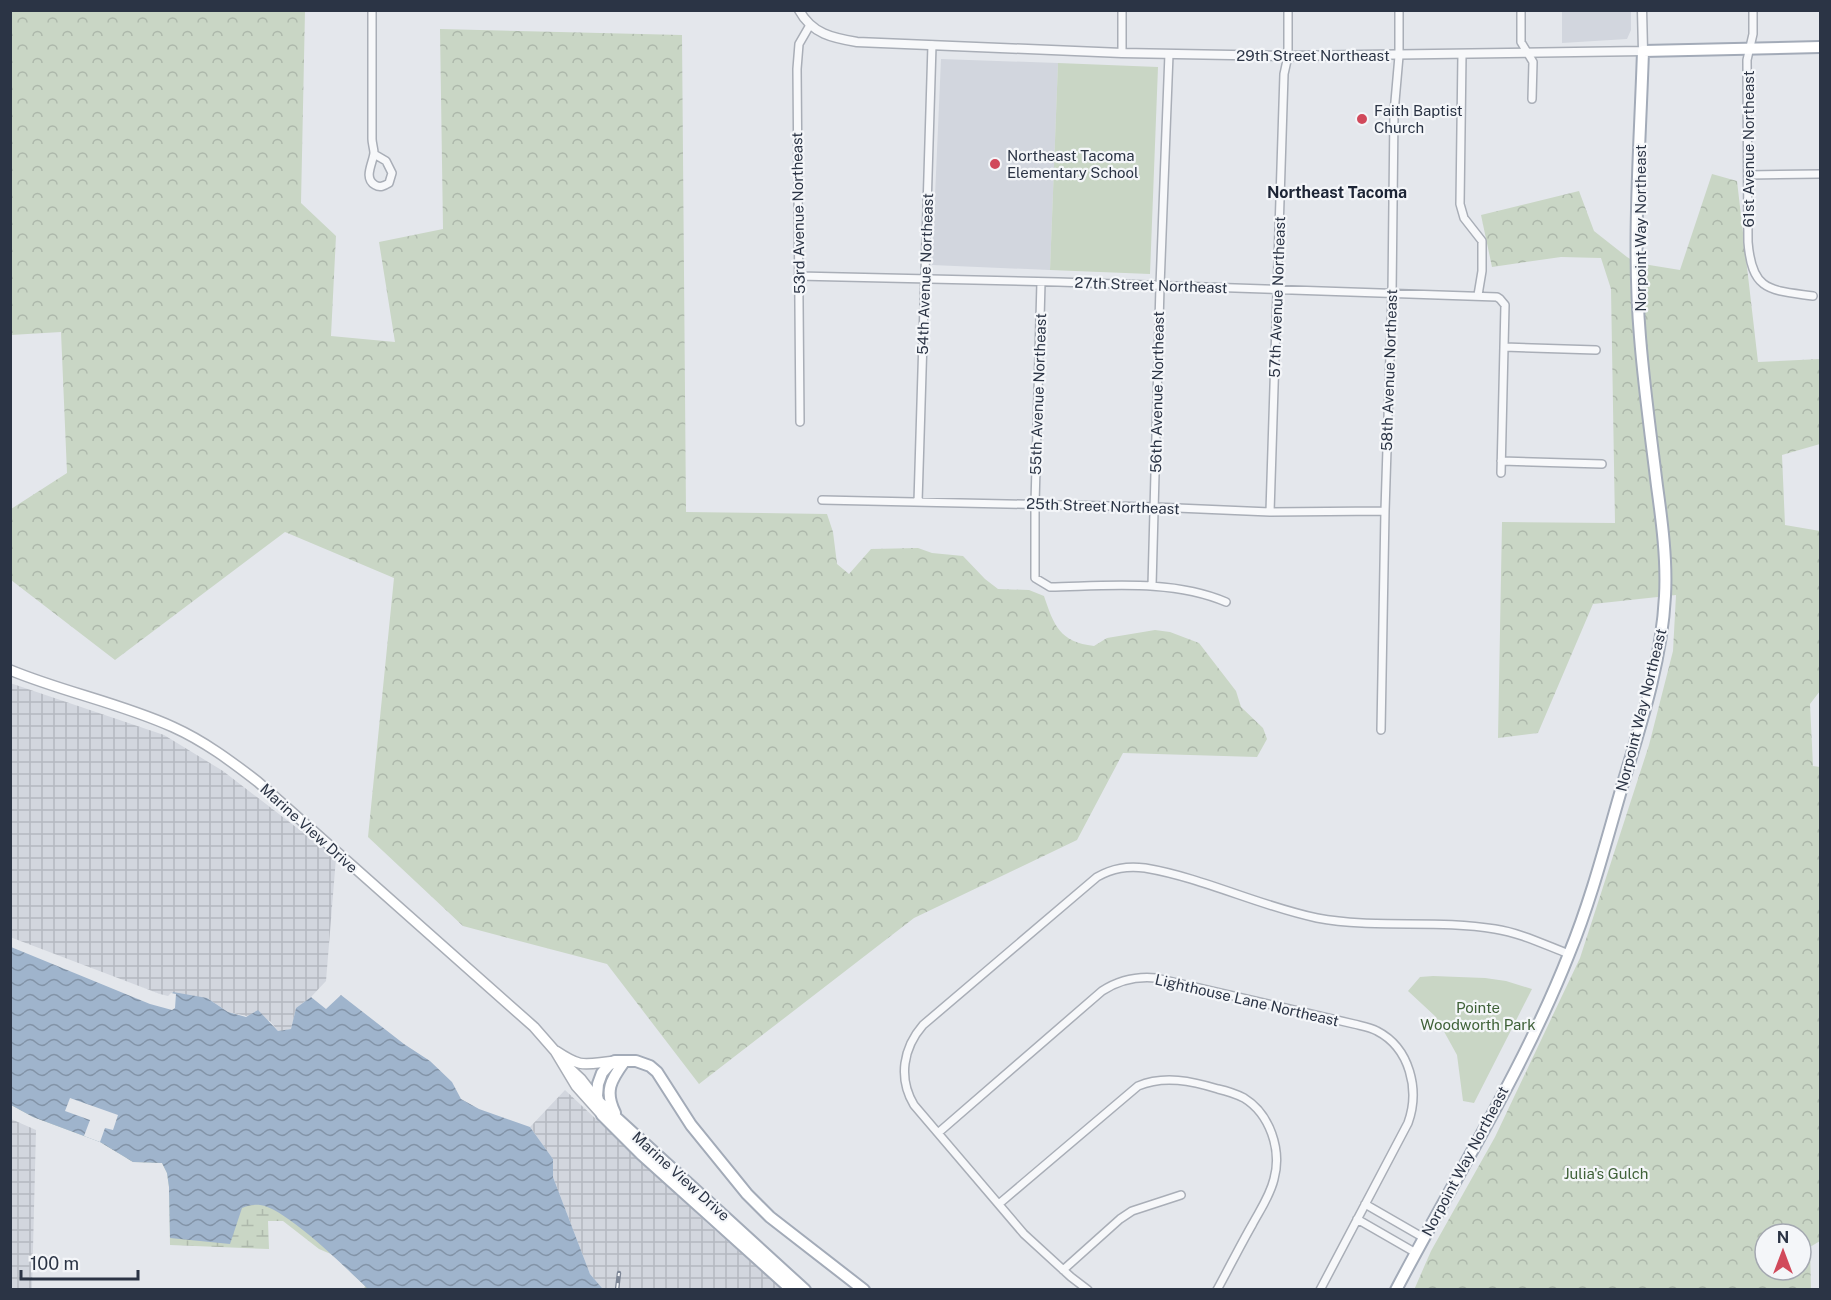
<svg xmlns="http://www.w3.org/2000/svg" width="1831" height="1300" viewBox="0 0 1831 1300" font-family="'Public Sans',sans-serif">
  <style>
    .built { fill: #d2d6de }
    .industrial { fill: url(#industrial-grid) }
    .green { fill: #c9d6c5 }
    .forest { fill: url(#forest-crowns); fill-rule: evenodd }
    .wetland { fill: url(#wetland-marsh) }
    .water { fill: url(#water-waves) }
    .pier { fill: #e4e7ec }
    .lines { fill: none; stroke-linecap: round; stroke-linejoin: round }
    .minor-casing { stroke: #a9aeb7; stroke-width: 10 }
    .tertiary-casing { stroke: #a9aeb7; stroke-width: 11 }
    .secondary-casing { stroke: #a9aeb7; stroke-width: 12 }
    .primary-casing { stroke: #a3abb8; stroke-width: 14 }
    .minor { stroke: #f7f8fa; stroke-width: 7 }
    .tertiary { stroke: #f7f8fa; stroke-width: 8 }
    .secondary { stroke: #fff; stroke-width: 9 }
    .primary { stroke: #fff; stroke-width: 10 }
    .rail-casing { stroke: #7d8696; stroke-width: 4.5 }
    .rail { stroke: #f4f6f9; stroke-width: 2; stroke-dasharray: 7; stroke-linecap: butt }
    .poi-dot { fill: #d1495b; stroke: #f4f6f9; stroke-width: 2 }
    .labels { text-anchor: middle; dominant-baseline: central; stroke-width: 4.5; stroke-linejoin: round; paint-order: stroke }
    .street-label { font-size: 15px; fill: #2b3445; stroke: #f4f6f9 }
    .poi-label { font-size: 15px; fill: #2b3445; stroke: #f4f6f9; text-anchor: start }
    .park-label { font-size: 15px; fill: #3f6138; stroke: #f4f6f9 }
    .neighbourhood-label { font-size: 16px; font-weight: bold; fill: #1d2536; stroke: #f4f6f9 }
  </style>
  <defs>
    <pattern id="industrial-grid" width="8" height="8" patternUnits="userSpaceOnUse" patternTransform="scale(1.5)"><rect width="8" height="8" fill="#d2d6de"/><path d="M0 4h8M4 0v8" fill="none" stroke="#b4b8c0"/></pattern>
    <pattern id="forest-crowns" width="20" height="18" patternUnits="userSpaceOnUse" patternTransform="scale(1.5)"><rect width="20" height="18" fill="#c9d6c5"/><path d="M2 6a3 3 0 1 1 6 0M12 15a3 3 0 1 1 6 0" fill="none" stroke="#adb8ab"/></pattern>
    <pattern id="wetland-marsh" width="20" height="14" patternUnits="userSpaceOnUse" patternTransform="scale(1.5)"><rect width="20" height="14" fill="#c9d6c5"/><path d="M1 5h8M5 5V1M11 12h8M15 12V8" fill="none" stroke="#adb8ab"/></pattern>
    <pattern id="water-waves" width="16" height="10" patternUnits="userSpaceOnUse" patternTransform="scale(1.5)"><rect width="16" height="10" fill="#9fb4cc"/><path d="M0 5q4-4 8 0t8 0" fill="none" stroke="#8293a7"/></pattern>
  </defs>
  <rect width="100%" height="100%" fill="#e4e7ec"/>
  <path class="built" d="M1562 11H1631V30L1627 39 1562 43Z
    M941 59 1058 63 1050 270 932 265Z"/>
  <path class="industrial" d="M10 683 164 735 223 771 336 858 326 981 311 997 296 1008 291 1029 278 1031 270 1021 228 1012 207 998 170 999 11 940Z
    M565 1090 710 1226 782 1289 609 1290 602 1288 590 1274 553 1177V1159L530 1127Z
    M11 1119 36 1130 32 1289H11Z"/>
  <path class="green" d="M1058 63 1158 67 1150 274 1050 270Z
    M1433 976 1485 978 1506 981 1532 989 1474 1103 1463 1101 1457 1055 1436 1017 1408 991 1420 977Z"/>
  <path class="forest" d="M11 10 305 11 301 203 336 236 331 336 395 342 379 242 443 229 440 29 682 35 686 512 827 514 833 532 837 564 849 574 871 549 918 548 932 553 963 556 985 579 998 589 1029 590 1044 596C1054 626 1060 642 1094 646L1107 638 1155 630 1170 632 1199 643 1236 691 1241 707 1263 728 1267 739 1257 757 1123 753 1077 840 914 918 699 1084 607 964 463 926 368 837 394 578 285 532 115 660 11 580V509L67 473 61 332 11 335Z
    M1712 174 1737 181 1758 362 1820 359V444L1782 455 1785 525 1820 531V691L1810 704 1813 766 1820 767V1241L1810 1247 1811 1289 1414 1290 1431 1251 1495 1137 1580 958 1649 745 1673 651 1676 595 1593 604 1538 733 1498 738 1502 522 1615 523 1611 289 1601 258 1561 257 1492 267 1481 215 1579 191 1594 231 1627 257 1637 263 1680 270ZM1765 1234H1801V1270H1765Z"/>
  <path class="wetland" d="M10 1088 217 1165 386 1289H364L365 1286 333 1255 319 1249 283 1221H268L269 1249 170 1245 169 1187 167 1173 162 1163 133 1162 100 1142 33 1117 11 1105Z"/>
  <path class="water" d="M11 940 170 998 173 992 207 998 228 1012 246 1017 258 1010 278 1031 291 1029 296 1008 311 997 326 1009 341 995 404 1044 430 1061 452 1082 461 1099 479 1109 530 1127 553 1159V1177L590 1274 602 1288 609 1289H368C348 1270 286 1208 260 1205 255 1204 247 1206 242 1208L230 1244 170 1238 169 1187 167 1173 162 1163 133 1162 100 1142 33 1117 11 1105Z"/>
  <path class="pier" d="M10 937 160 994 168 996 171 993 176 994 175 1008 172 1010 150 1004 11 947Z
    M70 1098 118 1115 113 1130 105 1128 100 1142 84 1136 90 1120 65 1111Z"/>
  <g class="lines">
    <defs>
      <path id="minor" d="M372 10V139C372 143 374 149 374 153 373 163 363 178 375 185 380 188 384 186 389 183L392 173 386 161 374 154
        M1122 10V53
        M1521 10V42L1533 62 1532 99
        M1753 10V34L1747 60 1748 242C1752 292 1770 290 1813 296
        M1462 54 1460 204 1464 218 1482 241V271L1478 295
        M1748 175 1820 174
        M798 276 1058 282 1497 297 1500 299 1505 305 1501 473
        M1041 282 1035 504V578L1050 587C1107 586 1172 579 1226 602
        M1504 347 1596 350
        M800 422 797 69 799 44 810 25
        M1501 461 1602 464
        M822 500 1154 507 1270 512 1385 511
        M918 502 932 45
        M1270 512 1284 74 1288 56V10
        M1152 586 1160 286 1169 54
        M1381 730 1385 511 1392 294 1394 113 1399 56V10
        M938 1133 1102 991C1119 980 1136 976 1156 978L1354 1024C1362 1026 1370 1027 1377 1031 1410 1048 1420 1090 1408 1123L1320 1290
        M1000 1203 1138 1086C1164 1075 1192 1081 1218 1089 1227 1091 1236 1094 1244 1098 1270 1114 1282 1150 1274 1179 1270 1196 1260 1210 1252 1225 1240 1246 1229 1268 1217 1290
        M1365 1204 1424 1238
        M1357 1219 1416 1253
        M1063 1270 1120 1219 1132 1211 1181 1195
        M1088 1290 1071 1277 1024 1234 914 1105C898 1078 903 1048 923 1025L1097 877C1113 868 1127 866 1145 868 1204 878 1259 906 1317 918 1375 929 1437 919 1495 929 1521 933 1545 945 1569 954"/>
      <path id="tertiary" d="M799 10C812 34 833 38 857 42L1122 53 1288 56 1643 51 1642 10"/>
      <path id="secondary" d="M10 670C63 692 120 703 173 727 204 741 231 761 258 782L534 1027 555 1051 576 1086 602 1115
        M556 1051C583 1069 584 1064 615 1061
        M566 1065 581 1079 598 1101"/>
      <path id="primary" d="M599 1102 805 1290
        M615 1113C604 1091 611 1080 624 1062
        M792 1290 641 1154 602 1115 597 1096 598 1084 602 1073 609 1065 615 1061H636L650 1066 657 1072 691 1125 747 1194 770 1217 864 1290
        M1396 1290C1454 1179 1523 1071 1569 954 1592 898 1607 838 1624 780 1642 721 1662 658 1665 596 1667 560 1662 522 1657 486 1651 437 1644 387 1640 337 1632 242 1640 146 1643 51L1820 47"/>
    </defs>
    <use href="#minor" class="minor-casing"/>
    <use href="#tertiary" class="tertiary-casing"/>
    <use href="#secondary" class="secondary-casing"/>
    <use href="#primary" class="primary-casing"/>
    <use href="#minor" class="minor"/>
    <use href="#tertiary" class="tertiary"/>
    <use href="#secondary" class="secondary"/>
    <use href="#primary" class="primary"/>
    <defs>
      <path id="rail" d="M617 1290 619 1273"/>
    </defs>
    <use href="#rail" class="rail-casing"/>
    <use href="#rail" class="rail"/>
  </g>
  <g class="poi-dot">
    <circle cx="1362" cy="119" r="6"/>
    <circle cx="995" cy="164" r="6"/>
  </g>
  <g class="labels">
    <g class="street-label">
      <text x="1313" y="55">29th Street Northeast</text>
      <text transform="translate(1748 149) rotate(-90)">61st Avenue Northeast</text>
      <text transform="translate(798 213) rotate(-91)">53rd Avenue Northeast</text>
      <text transform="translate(1640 228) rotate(-90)">Norpoint Way Northeast</text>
      <text transform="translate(925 274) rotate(-88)">54th Avenue Northeast</text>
      <text transform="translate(1151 285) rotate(2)">27th Street Northeast</text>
      <text transform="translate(1277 297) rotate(-88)">57th Avenue Northeast</text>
      <text transform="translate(1389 370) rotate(-88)">58th Avenue Northeast</text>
      <text transform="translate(1157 392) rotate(-89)">56th Avenue Northeast</text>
      <text transform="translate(1038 394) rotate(-88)">55th Avenue Northeast</text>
      <text transform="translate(1103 506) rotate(2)">25th Street Northeast</text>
      <text transform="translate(1641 710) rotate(-76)">Norpoint Way Northeast</text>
      <text transform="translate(309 828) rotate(42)">Marine View Drive</text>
      <text transform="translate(1247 1000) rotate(13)">Lighthouse Lane Northeast</text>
      <text transform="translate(1465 1161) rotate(-62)">Norpoint Way Northeast</text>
      <text transform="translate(681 1176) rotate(42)">Marine View Drive</text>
    </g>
    <g class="poi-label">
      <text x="1374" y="110">Faith Baptist<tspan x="1374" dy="17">Church</tspan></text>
      <text x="1007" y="155">Northeast Tacoma<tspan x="1007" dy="17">Elementary School</tspan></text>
    </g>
    <g class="park-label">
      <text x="1478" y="1007">Pointe<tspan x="1478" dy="17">Woodworth Park</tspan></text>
      <text x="1606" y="1173">Julia's Gulch</text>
    </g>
    <g class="neighbourhood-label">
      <text x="1337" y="192">Northeast Tacoma</text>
    </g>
  </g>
  <rect width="1831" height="1300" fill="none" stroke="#2b3445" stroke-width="24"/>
  <g transform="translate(1783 1252)"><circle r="28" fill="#f4f6f9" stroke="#a4a8b1" stroke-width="1.5"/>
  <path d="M0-4.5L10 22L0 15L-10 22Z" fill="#d1495b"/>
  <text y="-9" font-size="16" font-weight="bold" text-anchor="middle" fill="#2b3445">N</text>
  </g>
  <path d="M21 1270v9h117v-9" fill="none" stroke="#2b3445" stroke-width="3"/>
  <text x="30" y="1270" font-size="18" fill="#2b3445" stroke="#f4f6f9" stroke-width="4.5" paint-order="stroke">100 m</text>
</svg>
